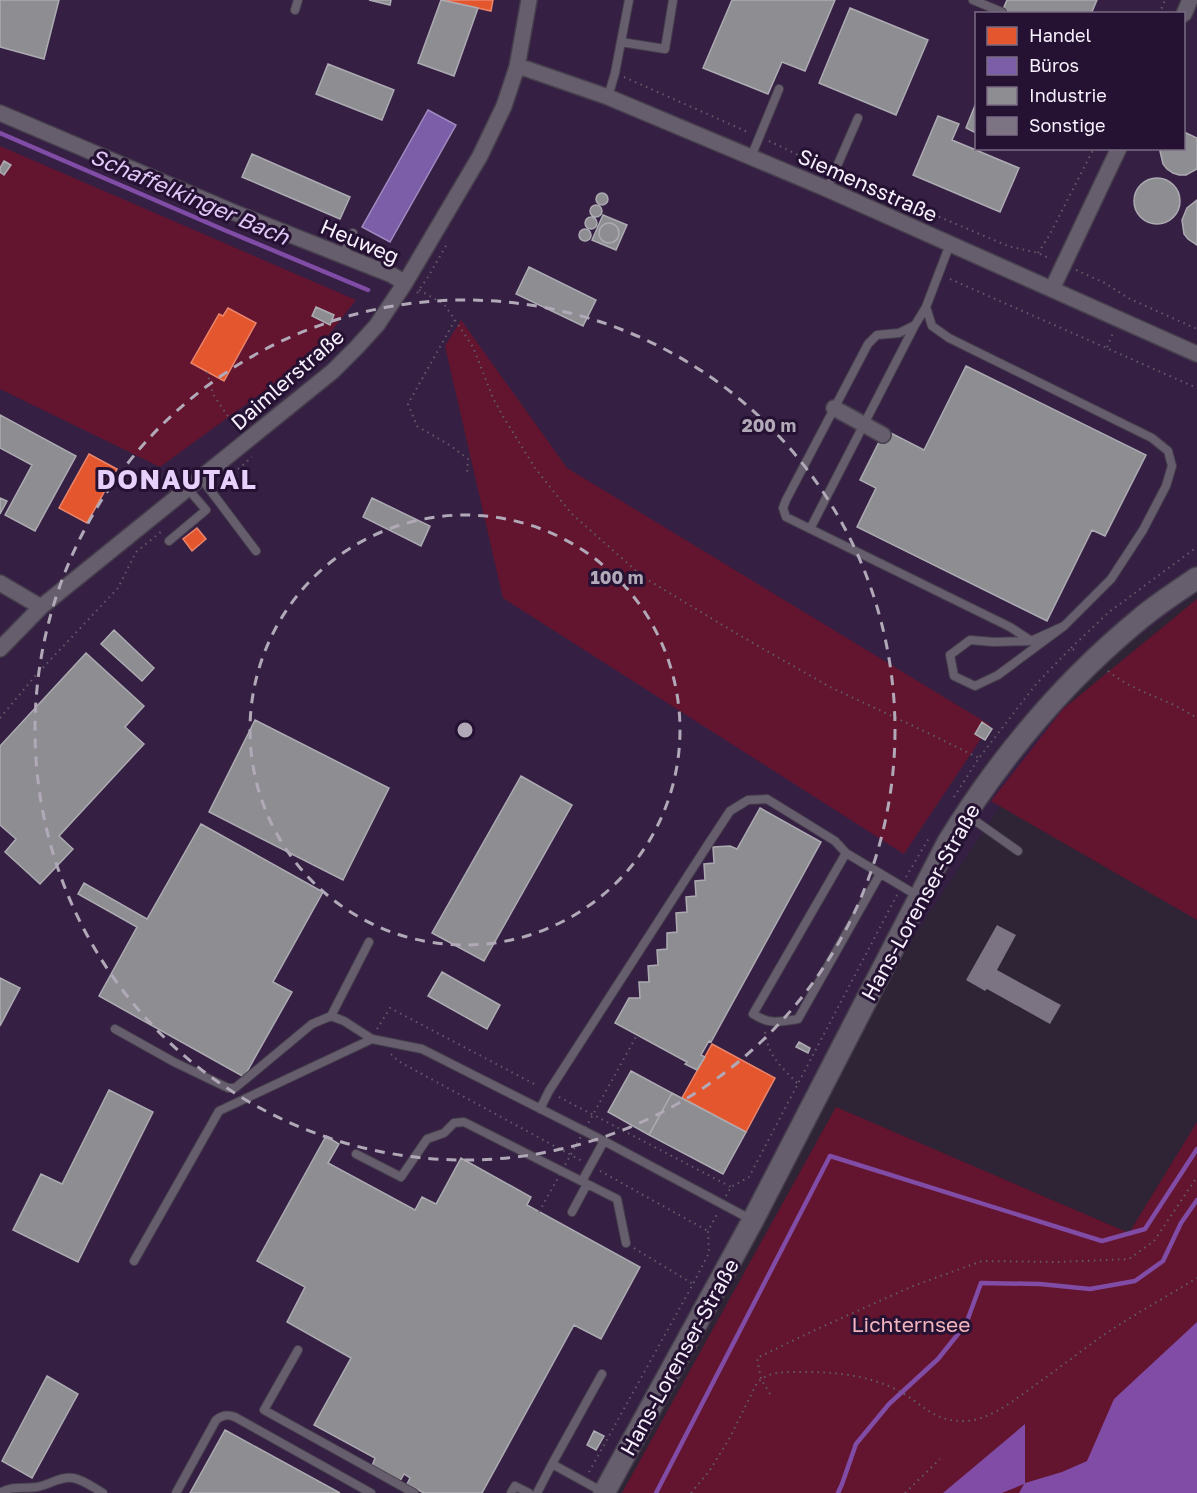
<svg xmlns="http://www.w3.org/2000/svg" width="1197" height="1493" viewBox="0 0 1197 1493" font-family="'Golos Text',sans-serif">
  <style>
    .built { fill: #352044; fill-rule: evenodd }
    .green { fill: #63142e }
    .water { fill: #804ca5 }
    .shops { fill: #e4572e; stroke: #ea856c; stroke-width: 1.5 }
    .offices { fill: #7b5ea7; stroke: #a08ac1; stroke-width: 1.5 }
    .industry { fill: #8d8d92; stroke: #adabb2; stroke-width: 1.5 }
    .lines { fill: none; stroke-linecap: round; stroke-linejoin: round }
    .stream { stroke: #804ca5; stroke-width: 4.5 }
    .building { fill: #7c7383 }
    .lane-casing { stroke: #473f4d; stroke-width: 10 }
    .street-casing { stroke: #473f4d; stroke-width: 18 }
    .secondary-casing { stroke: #473f4d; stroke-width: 24 }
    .path { stroke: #645b69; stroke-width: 2; stroke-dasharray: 1.5 4.5; stroke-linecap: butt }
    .lane { stroke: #665e6c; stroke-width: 8 }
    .street { stroke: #665e6c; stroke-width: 15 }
    .secondary { stroke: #665e6c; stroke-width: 21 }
    .path-bridge { stroke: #645b69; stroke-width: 2; stroke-dasharray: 1.5 4.5; stroke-linecap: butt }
    .ring { fill: none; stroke: #b1a9b7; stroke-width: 3; stroke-dasharray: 10 8 }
    .labels { text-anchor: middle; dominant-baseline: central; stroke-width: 6; stroke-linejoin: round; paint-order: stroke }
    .street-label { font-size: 21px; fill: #f7f0fd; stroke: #251233 }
    .park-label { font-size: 21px; fill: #f1b3bc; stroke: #251233 }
    .water-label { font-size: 22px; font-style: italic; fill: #e2c7f9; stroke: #251233 }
    .district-label { font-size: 27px; font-weight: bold; letter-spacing: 1.5px; fill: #e7d0fb; stroke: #251233 }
    .centre { fill: #b1a9b7; stroke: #251233; stroke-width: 3 }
    .ring-label { font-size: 18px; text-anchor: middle; font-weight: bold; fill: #b1a9b7; stroke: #251233; stroke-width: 6; stroke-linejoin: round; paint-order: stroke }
  </style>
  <rect width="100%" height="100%" fill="#2e2435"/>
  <path class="built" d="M0 0H1197V593L1085 678 906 948 618 1493H0ZM976 14H1184V148H976Z"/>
  <path class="green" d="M0 146 356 300 311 357 160 467 0 389Z
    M461 320 567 468 990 725 904 854 503 598 445 346Z
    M1197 599V920L991 801 1063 709Z
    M836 1107 1129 1233 1197 1122V1493H622Z"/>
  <path class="water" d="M1197 1322V1493H1019L1024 1484 1002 1493H943L1025 1424V1483L1062 1472 1087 1461 1114 1399Z"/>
  <path class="shops" d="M442 0H493L491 11Z
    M228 308 256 323 224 381 191 363 219 314 223 316Z
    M89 454 117 469 87 523 59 508Z
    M197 528 206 539 192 551 183 539Z
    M712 1044 775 1078 746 1132 682 1098Z"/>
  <path class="offices" d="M428 110 456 125 390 242 362 227Z"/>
  <path class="industry" d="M0 0H59L44 59 0 47Z
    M369 0H391L390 5Z
    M441 0 478 8 454 76 418 63Z
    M732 0H835L805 71 782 62 768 94 703 68Z
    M1007 0H1097L1091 14H1001Z
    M850 8 928 40 896 115 819 83Z
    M328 64 394 90 382 120 316 94Z
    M976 103V133L966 128Z
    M938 116 959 124 952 140 1019 168 1000 212 913 175Z
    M1184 132 1197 138V169L1186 175H1179L1173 173 1167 169 1163 164 1160 151 1161 148H1184Z
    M252 154 350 197 340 219 242 177Z
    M4 161 11 165 4 175 0 172V168Z
    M1134 201a23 23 0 1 1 46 0a23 23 0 1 1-46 0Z
    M596 199a6 6 0 1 1 12 0a6 6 0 1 1-12 0Z
    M1197 200V245L1188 239 1184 234 1182 220 1187 208Z
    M590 211a6 6 0 1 1 12 0a6 6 0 1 1-12 0Z
    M603 215 627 225 616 250 592 240Z
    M585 223a6 6 0 1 1 12 0a6 6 0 1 1-12 0Z
    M599 233a10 10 0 1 1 20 0a10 10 0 1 1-20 0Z
    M579 235a6 6 0 1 1 12 0a6 6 0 1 1-12 0Z
    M529 267 596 300 583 326 516 294Z
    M316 307 334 315 330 325 312 316Z
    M966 366 1146 455 1105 536 1092 530 1047 621 857 527 876 488 860 480 885 430 924 450Z
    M0 415 76 456 35 531 5 515 32 465 0 448Z
    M0 498 7 501 0 514Z
    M372 498 430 526 421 546 363 517Z
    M114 630 154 668 142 681 101 644Z
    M86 653 144 706 125 727 144 744 59 836 73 849 40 884 5 852 16 839 0 825V746Z
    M255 720 389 788 343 880 209 812Z
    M982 722 992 729 985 740 975 734Z
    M521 776 572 805 484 961 432 933Z
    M760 808 821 842 711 1042 709 1041 701 1055 705 1057 697 1070 685 1064 687 1062 615 1023 629 998H640L639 982H649L648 966 658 965 657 950 667 949V933L677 932 676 913 687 912 686 897 696 896 695 881 705 880 704 864 714 863 713 847 730 846 737 849Z
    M201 824 323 892 273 982 292 992 244 1077 99 996 137 927 78 894 84 883 147 919Z
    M442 972 500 1005 487 1029 428 996Z
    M0 978 20 988 0 1026Z
    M799 1042 810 1048 808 1053 796 1047Z
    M631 1071 672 1093 649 1135 608 1112Z
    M109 1090 153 1112 78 1262 13 1230 41 1174 62 1184Z
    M672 1093 746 1132 723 1174 649 1135Z
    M326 1136 339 1144 328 1163 415 1210 422 1197 436 1204 461 1158 531 1197 527 1205 640 1267 601 1339 574 1325 482 1493H424L407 1484 410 1478 404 1474 400 1481 372 1466 375 1458 314 1425 351 1358 287 1322 305 1287 257 1261Z
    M47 1376 78 1394 32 1478 2 1461Z
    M225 1430 340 1493H190Z
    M594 1431 604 1436 596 1450 587 1445Z"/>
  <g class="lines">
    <path class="stream" d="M0 133 222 229 368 290
      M656 1493 830 1156 1102 1241 1145 1229 1197 1149
      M838 1493 842 1484 856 1444 889 1404 938 1359 966 1324 981 1283 1040 1284 1090 1289 1135 1281 1163 1261 1181 1223 1197 1200"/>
  </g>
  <path class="building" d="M997 925 1016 935 997 970 1061 1005 1050 1024 987 989 985 991 966 980Z"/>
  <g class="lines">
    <defs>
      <path id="lane" d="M973 0 1002 12
        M295 10 298 0
        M621 42 665 49 673 0
        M608 97 615 73 629 0
        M751 157 779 89
        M827 189 858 118
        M950 244 926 307 932 326 949 338 1152 438 1168 451 1172 466 1166 486 1143 530 1111 579 1064 626 1031 641 994 642 970 640 950 655 954 676 975 686 998 675 1064 626
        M343 255 353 233
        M915 325 899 333 877 335 868 344 786 500 783 508 786 517 1010 627 1030 640
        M201 478 256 551
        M810 529 915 325 926 307
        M169 541 206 510 188 489
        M967 815 1018 851
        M846 853 753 1014C770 1025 778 1022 798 1019L880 874
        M331 1016 369 942
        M115 1029 174 1062 228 1088H235L312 1024 331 1016 344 1021 372 1039 422 1049 604 1141 752 1220
        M540 1109 549 1091 707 846 730 811 748 800 767 799 835 841 846 853 918 896
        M356 1154 401 1177 427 1139 444 1133 454 1123 464 1122 617 1199 626 1243
        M582 1181 604 1141
        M572 1212 587 1184
        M134 1261 219 1111 372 1039
        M298 1350 264 1410 414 1493
        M602 1374 552 1464 603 1492
        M0 1493C12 1485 24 1489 37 1487 49 1485 60 1476 73 1478 84 1480 94 1488 103 1493
        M176 1493 216 1420C222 1415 227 1414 235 1417L371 1493
        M511 1493 515 1486 529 1493
        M537 1493 552 1464"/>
      <path id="street" d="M1184 14 1190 0
        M517 67 527 69 608 97 827 189 1197 354
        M0 113 233 212 392 275 405 283
        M1052 289 1119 148
        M834 408 883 435
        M0 583 41 607
        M0 649 41 607 333 371 357 347 377 325 405 283 480 156 504 106 517 67 529 0"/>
      <path id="secondary" d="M604 1493 753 1220 948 842C1001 756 1063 682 1141 618 1159 603 1178 591 1197 578"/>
    </defs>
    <use href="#lane" class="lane-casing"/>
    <use href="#street" class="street-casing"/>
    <use href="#secondary" class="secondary-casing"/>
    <path class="path" d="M1159 14 1165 0
      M624 77 750 133
      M769 141 823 167
      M845 177 1008 246 1038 253 1051 259
      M1038 253 1049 236 1094 148
      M1076 270 1105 283 1128 298 1197 329
      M950 279 1197 388
      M419 290 444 304 455 320 473 347 493 398 504 418 535 468 558 497 572 514 643 577 739 635 830 687 926 732 979 758
      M417 293 428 277 447 244
      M455 320 408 404 417 426 451 446 468 459 467 475
      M1107 347 1113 333
      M207 372 213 394 235 427
      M220 485 252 457
      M1071 648 1109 612 1197 547
      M1108 671C1128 687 1149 694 1172 704 1180 708 1189 713 1197 718
      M0 718 36 675 118 588 136 552 162 531
      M954 797 979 758 1037 683 1071 648 1078 652
      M906 877 929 838
      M377 1029 390 1008 538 1086
      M765 1032C769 1058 780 1065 798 1084
      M391 1054 398 1061 582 1161
      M559 1097 731 1187
      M600 1171 708 1231
      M726 1196 731 1187 749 1177 897 895
      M634 1248 693 1284
      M770 1394 761 1379 757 1358 815 1330 913 1286 982 1261 1060 1262 1129 1259 1154 1241 1197 1177
      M589 1472 693 1284 709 1253 708 1231 717 1214
      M691 1493 710 1470 729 1439 757 1383C768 1371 785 1372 800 1372 833 1372 862 1374 893 1388 922 1401 930 1422 966 1421 993 1420 1023 1393 1045 1378 1067 1362 1089 1345 1111 1330 1139 1312 1169 1295 1197 1278
      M905 1493 940 1459"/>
    <use href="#lane" class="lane"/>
    <use href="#street" class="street"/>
    <use href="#secondary" class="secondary"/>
    <path class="path-bridge" d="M539 1212 637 1035"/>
  </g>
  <g class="ring">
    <circle cx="465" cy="730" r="215"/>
    <circle cx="465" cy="730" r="430"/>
  </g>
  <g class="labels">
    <g class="street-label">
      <text transform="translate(868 185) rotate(24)">Siemensstraße</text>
      <text transform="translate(360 241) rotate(23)">Heuweg</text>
      <text transform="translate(287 379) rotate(-41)">Daimlerstraße</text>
      <text transform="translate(920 902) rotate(-61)">Hans-Lorenser-Straße</text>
      <text transform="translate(679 1357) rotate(-61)">Hans-Lorenser-Straße</text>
    </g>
    <g class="park-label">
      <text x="911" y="1324">Lichternsee</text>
    </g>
    <g class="water-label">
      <text transform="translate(190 196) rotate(23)">Schaffelkinger Bach</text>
    </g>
    <g class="district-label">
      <text x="177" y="479">DONAUTAL</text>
    </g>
  </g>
  <circle cx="465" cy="730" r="9" class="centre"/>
  <g class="ring-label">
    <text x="769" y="432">200 m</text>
    <text x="617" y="584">100 m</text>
  </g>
  <rect x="975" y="12" width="210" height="138" fill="#251233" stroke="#796b84" stroke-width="1.5"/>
  <rect x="987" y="27" width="30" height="18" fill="#e4572e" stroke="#796b84" stroke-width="1.5"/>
  <text x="1029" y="42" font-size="18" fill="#f7f0fd">Handel</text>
  <rect x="987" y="57" width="30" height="18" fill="#7b5ea7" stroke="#796b84" stroke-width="1.5"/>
  <text x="1029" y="72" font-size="18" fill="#f7f0fd">Büros</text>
  <rect x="987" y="87" width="30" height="18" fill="#8d8d92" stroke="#796b84" stroke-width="1.5"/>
  <text x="1029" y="102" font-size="18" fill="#f7f0fd">Industrie</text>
  <rect x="987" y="117" width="30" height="18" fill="#7c7383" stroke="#796b84" stroke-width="1.5"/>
  <text x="1029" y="132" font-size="18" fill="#f7f0fd">Sonstige</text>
</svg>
